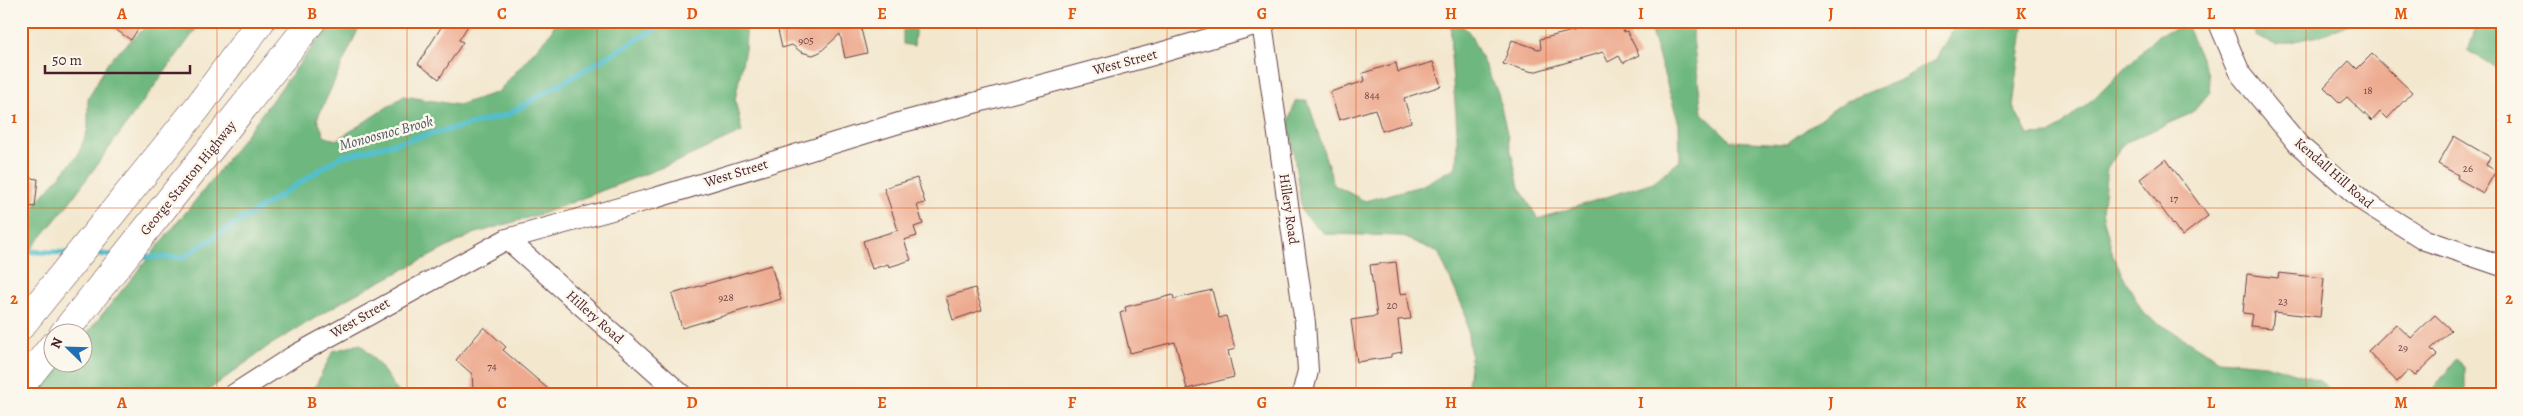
<svg xmlns="http://www.w3.org/2000/svg" width="2523" height="416" viewBox="0 0 2523 416" font-family="Alegreya,serif">
  <style>
    .forest { fill: #6eb87f; stroke: #5c6c55 }
    .lines { fill: none; stroke-linecap: round; stroke-linejoin: round }
    .stream { stroke: #52bfcd; stroke-width: 5.5 }
    .building { fill: #edaa8f }
    .street-casing { stroke: #633d43; stroke-width: 22 }
    .highway-casing { stroke: #633d43; stroke-width: 29 }
    .street { stroke: #fff; stroke-width: 20 }
    .highway { stroke: #fff; stroke-width: 28 }
    .grid { fill: none; stroke: #e0560e; stroke-width: 1; stroke-opacity: 0.55 }
    .labels { text-anchor: middle; dominant-baseline: central; stroke-width: 5; stroke-linejoin: round; paint-order: stroke }
    .number-label { font-size: 11px; fill: #734244 }
    .street-label { font-size: 14px; fill: #4a1f2b; stroke: #fbf7ec }
    .water-label { font-size: 15px; font-style: italic; fill: #4d5764; stroke: #fbf7ec }
    .neatline { fill: none; stroke: #e0560e; stroke-width: 2 }
    .grid-label { font-size: 16px; text-anchor: middle; font-weight: bold; fill: #e0560e }
  </style>
  <rect width="100%" height="100%" fill="#fbf7ec"/>
  <filter id="ink" filterUnits="userSpaceOnUse"><feTurbulence type="fractalNoise" baseFrequency=".02" numOctaves="2"/><feDisplacementMap in="SourceGraphic" scale="10" xChannelSelector="R" yChannelSelector="G"/><feConvolveMatrix kernelMatrix="1 2 1 2 8 2 1 2 1" color-interpolation-filters="sRGB"/></filter>
  <filter id="wash" filterUnits="userSpaceOnUse"><feTurbulence type="fractalNoise" baseFrequency=".0096" numOctaves="4" result="noise"/><feDisplacementMap in="SourceGraphic" scale="20" xChannelSelector="R" yChannelSelector="G"/><feGaussianBlur stdDeviation="1.12" result="paint"/><feColorMatrix in="noise" values="0 0 0 0 0 0 0 0 0 0 0 0 0 0 0 0 0 1.4 0 .05"/><feComposite in="paint" operator="in"/></filter>
  <g filter="url(#wash)">
    <rect width="100%" height="100%" fill="#f3e7ce"/>
    <path class="forest" d="M152 21H202L66 207 21 261V221L78 155 88 129V99L108 62Z
      M332 21H362L317 119 325 137 337 140 404 96 458 105 498 92 552 31 555 21H747L745 49 735 100 742 132 676 162 544 213 473 234 350 297 267 347 202 395H36L62 364H82L83 338 204 190Z
      M903 21H916L914 46 903 44Z
      M1451 21H1457L1469 32 1498 93 1519 187 1538 219 1653 182 1680 161 1679 124 1648 21H1691L1702 113 1731 141 1786 144 1844 102 1902 79 1936 59 1957 21H2024L2013 106 2028 135 2051 134 2101 92 2158 35 2186 25 2208 74 2210 92 2192 113 2124 143 2107 169 2102 212 2114 259 2144 314 2219 360 2265 364 2318 380 2338 395H1467L1471 357 1465 312 1438 252 1400 236 1325 234 1302 212 1289 121 1295 101H1308L1334 185 1365 201 1421 186 1456 167C1461 118 1448 71 1451 21Z
      M2254 21H2356L2319 36 2276 45 2255 36Z
      M2482 21H2502V72L2468 50 2477 24Z
      M361 344 380 366 400 395H316L313 391 333 351Z
      M2456 359 2465 367V395H2429Z"/>
    <g class="lines">
      <path class="stream" d="M21 251 69 253
        M91 254 114 255
        M136 256 182 258 340 157 507 115 669 21"/>
    </g>
    <g id="blocks">
      <path class="building" d="M103 21H143L131 40Z
        M445 21H471L459 40 463 42 439 79 418 64Z
        M776 21H859L867 53 845 58 840 34 820 52 813 55 801 52 792 45 782 48Z
        M1584 21H1619L1624 32 1627 31 1639 55 1623 63 1619 56 1608 62 1603 52 1533 72 1503 64 1512 40 1541 50 1540 39 1573 31 1572 25Z
        M2372 54 2412 92 2387 119 2380 112 2372 121 2347 97 2340 103 2324 87 2349 61 2357 69Z
        M1433 62 1441 86 1404 98 1411 122 1382 131 1375 109 1339 120 1330 92 1365 81 1363 73 1396 63 1398 72Z
        M2454 136 2490 157 2486 165 2496 171 2483 193 2457 178 2458 175 2438 164Z
        M2166 159 2208 216 2182 236 2140 179Z
        M21 177 38 179 35 207 21 205Z
        M917 178 925 203 917 205 923 224 914 227 917 236 904 240 911 260 889 267 888 264 872 269 863 241 898 230 884 188Z
        M1396 262 1400 294 1407 293 1411 319 1398 320 1402 352 1391 354V357L1357 362 1351 320 1377 316 1370 265Z
        M771 265 781 299 682 328 672 294Z
        M2279 273 2324 278 2320 317 2274 312 2272 328 2250 326 2252 314 2243 313 2247 274 2278 278Z
        M975 288 982 310 953 320 946 297Z
        M1212 290 1219 318 1226 316 1235 349 1228 351 1234 377 1187 389 1175 342 1130 353 1120 313 1126 311 1125 307 1173 295 1174 299Z
        M2435 315 2451 330 2431 349 2437 355 2415 376 2409 370 2397 382 2368 351 2396 324 2411 338Z
        M484 327 506 347 503 350 555 395H496L491 391 480 393 473 389 472 374 456 360Z"/>
    </g>
  </g>
  <g filter="url(#ink)">
    <use href="#blocks" fill-opacity="0" stroke="#633d43" stroke-width="1"/>
    <g class="lines">
      <defs>
        <path id="street" d="M2218 21 2241 75 2299 145 2363 201 2425 240 2502 266
          M1262 23 1305 323 1308 371 1302 395
          M507 239 682 395
          M233 395 292 357 507 239 655 198 899 123 1153 55 1268 21"/>
        <path id="highway" d="M21 326 198 107 261 21
          M63 334 312 21
          M21 386 52 347"/>
      </defs>
      <use href="#street" class="street-casing"/>
      <use href="#highway" class="highway-casing"/>
      <use href="#street" class="street"/>
      <use href="#highway" class="highway"/>
    </g>
  </g>
  <path class="grid" d="M217 21V395M407 21V395M597 21V395M787 21V395M977 21V395M1167 21V395M1356 21V395M1546 21V395M1736 21V395M1926 21V395M2116 21V395M2306 21V395M21 208H2502"/>
  <g class="labels">
    <g class="number-label">
      <text x="806" y="40">905</text>
      <text x="2368" y="90">18</text>
      <text x="1372" y="95">844</text>
      <text x="2468" y="168">26</text>
      <text x="2174" y="198">17</text>
      <text x="726" y="297">928</text>
      <text x="2283" y="301">23</text>
      <text x="1392" y="305">20</text>
      <text x="2403" y="347">29</text>
      <text x="492" y="366">74</text>
    </g>
    <g class="street-label">
      <text transform="translate(1125 62) rotate(-15)">West Street</text>
      <text transform="translate(736 173) rotate(-17)">West Street</text>
      <text transform="translate(2334 173) rotate(41)">Kendall Hill Road</text>
      <text transform="translate(188 178) rotate(-51)">George Stanton Highway</text>
      <text transform="translate(1289 209) rotate(82)">Hillery Road</text>
      <text transform="translate(595 317) rotate(42)">Hillery Road</text>
      <text transform="translate(360 318) rotate(-30)">West Street</text>
    </g>
    <g class="water-label">
      <text transform="translate(386 133) rotate(-15)">Monoosnoc Brook</text>
    </g>
  </g>
  <rect width="2523" height="416" fill="none" stroke="#fbf7ec" stroke-width="55"/>
  <g transform="translate(68 348) rotate(293)"><circle r="24" fill="#fbf7ec" stroke="#b4a19f"/>
  <path d="M0-4L9 19L0 12L-9 19Z" fill="#1f6fb2"/>
  <text y="-8" font-size="14" font-weight="bold" text-anchor="middle" fill="#4a1f2b">N</text>
  </g>
  <path d="M45 65v8h145v-8" fill="none" stroke="#4a1f2b" stroke-width="2.5"/>
  <text x="52" y="65" font-size="15" fill="#4a1f2b" stroke="#fbf7ec" stroke-width="4" paint-order="stroke">50 m</text>
  <rect x="28" y="28" width="2468" height="360" class="neatline"/>
  <g class="grid-label">
    <text x="122" y="19">A</text>
    <text x="312" y="19">B</text>
    <text x="502" y="19">C</text>
    <text x="692" y="19">D</text>
    <text x="882" y="19">E</text>
    <text x="1072" y="19">F</text>
    <text x="1262" y="19">G</text>
    <text x="1451" y="19">H</text>
    <text x="1641" y="19">I</text>
    <text x="1831" y="19">J</text>
    <text x="2021" y="19">K</text>
    <text x="2211" y="19">L</text>
    <text x="2401" y="19">M</text>
    <text x="14" y="123">1</text>
    <text x="2509" y="123">1</text>
    <text x="14" y="304">2</text>
    <text x="2509" y="304">2</text>
    <text x="122" y="408">A</text>
    <text x="312" y="408">B</text>
    <text x="502" y="408">C</text>
    <text x="692" y="408">D</text>
    <text x="882" y="408">E</text>
    <text x="1072" y="408">F</text>
    <text x="1262" y="408">G</text>
    <text x="1451" y="408">H</text>
    <text x="1641" y="408">I</text>
    <text x="1831" y="408">J</text>
    <text x="2021" y="408">K</text>
    <text x="2211" y="408">L</text>
    <text x="2401" y="408">M</text>
  </g>
</svg>
